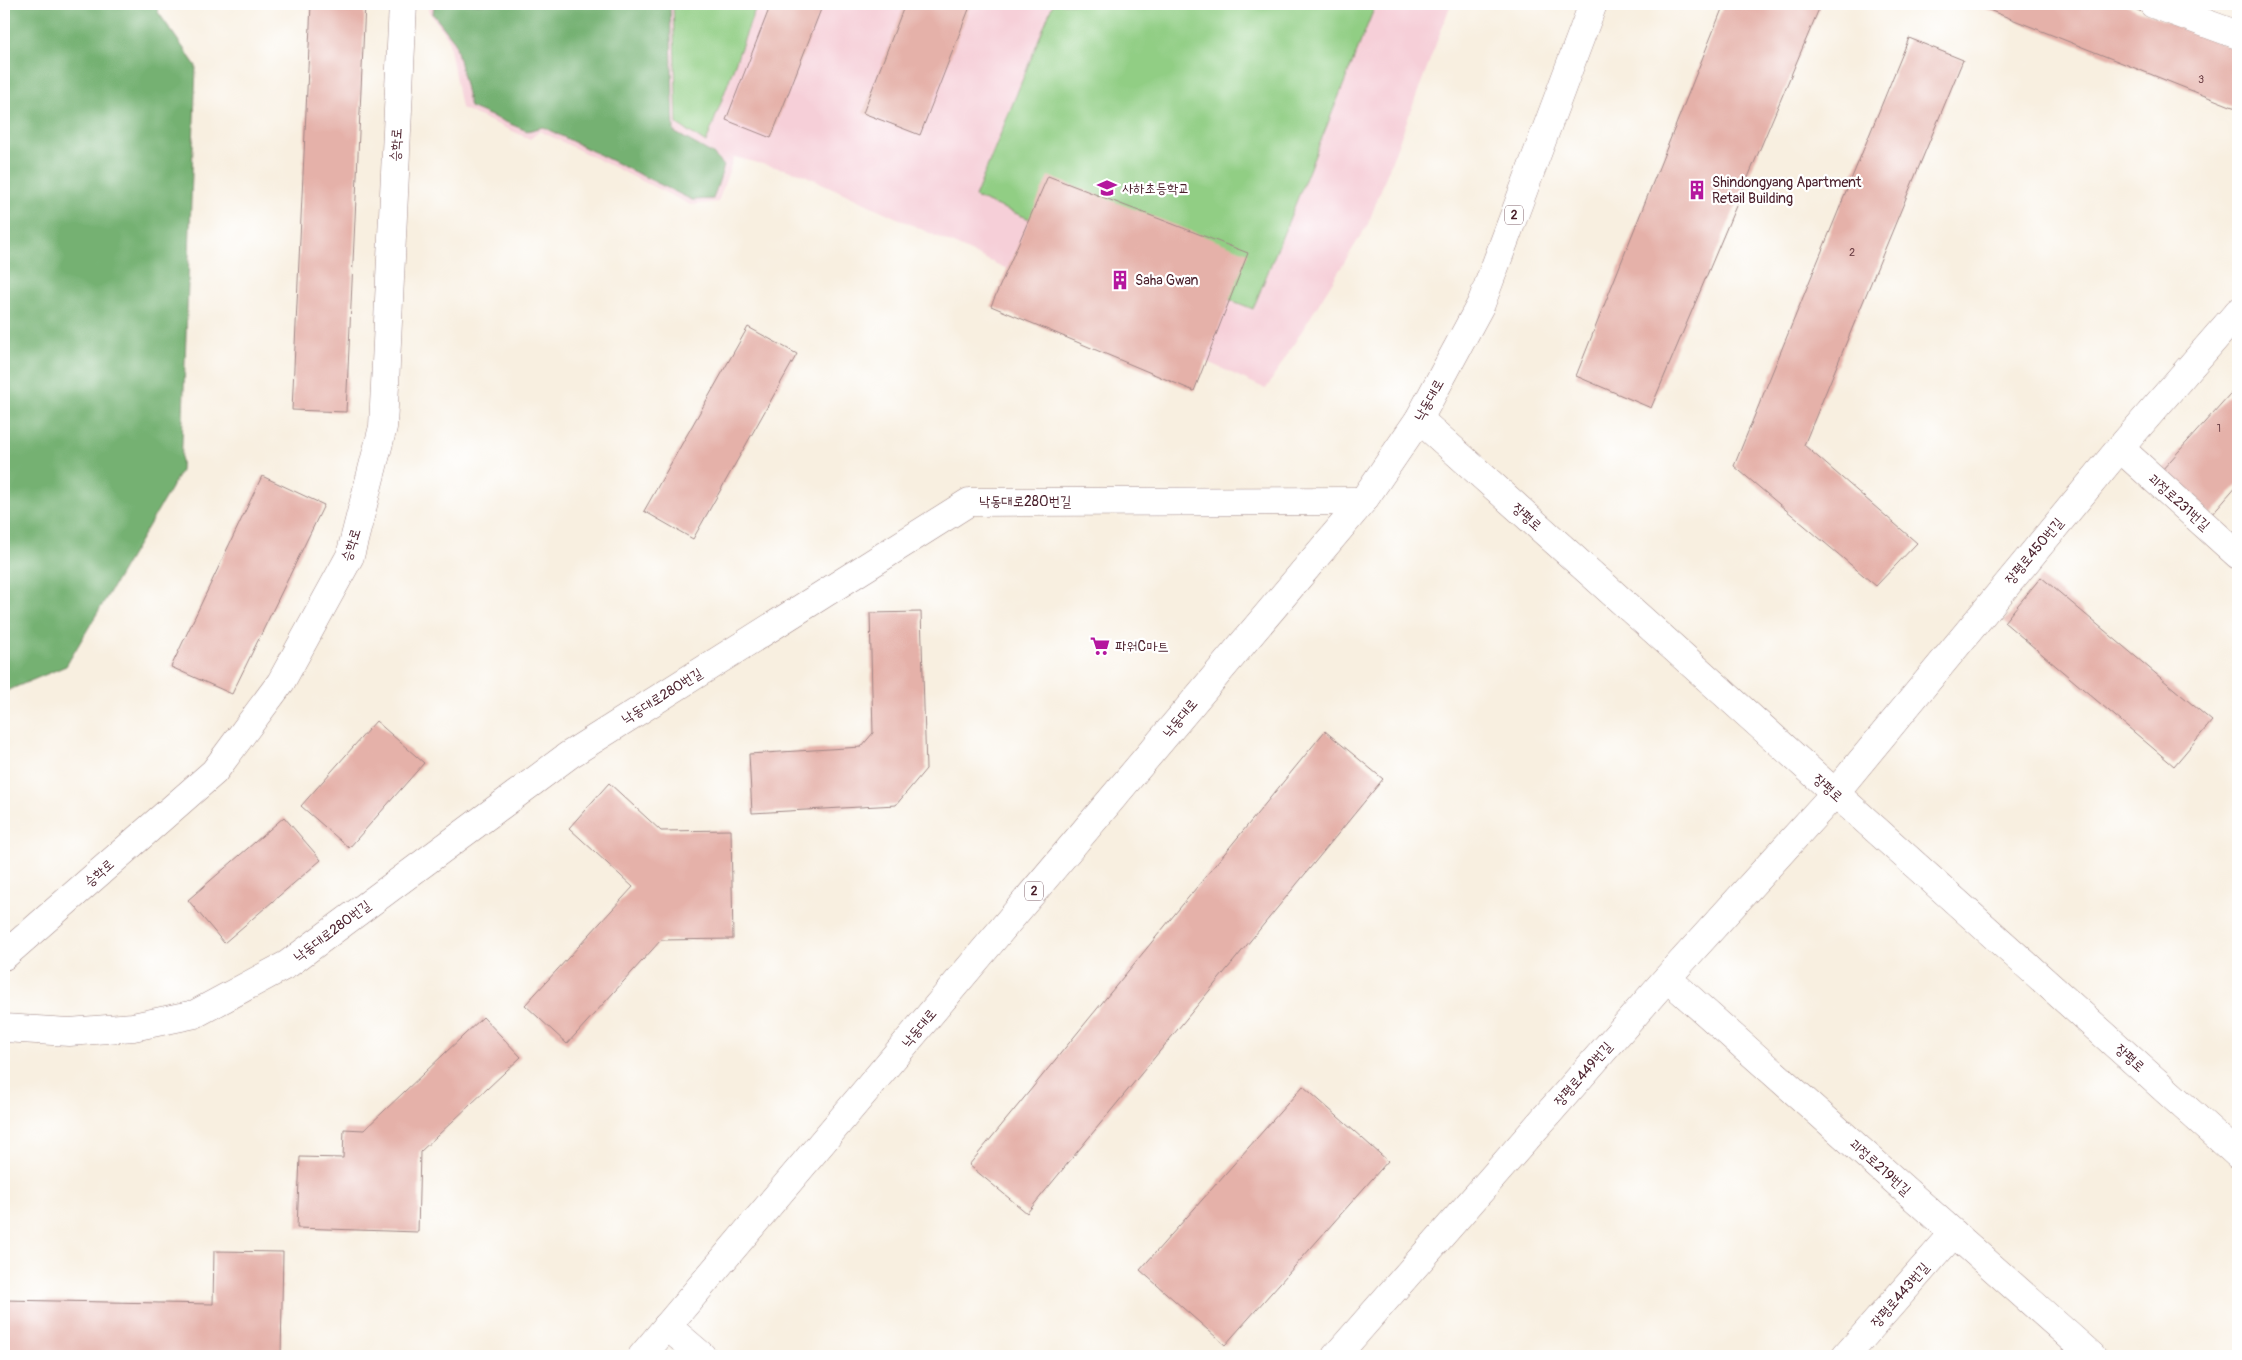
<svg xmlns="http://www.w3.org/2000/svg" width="2242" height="1360" viewBox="0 0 2242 1360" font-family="Pangolin,'Poor Story',sans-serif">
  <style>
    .built { fill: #f6cfd8 }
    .green { fill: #91ce84; stroke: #6e7658 }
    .forest { fill: #74b172; stroke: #5f684e }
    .building { fill: #e5b1a9 }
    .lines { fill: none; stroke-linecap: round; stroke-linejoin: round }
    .street-casing { stroke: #a18786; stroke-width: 29 }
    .secondary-casing { stroke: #a18786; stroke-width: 29 }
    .primary-casing { stroke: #a18786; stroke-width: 29 }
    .street { stroke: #fff; stroke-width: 28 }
    .secondary { stroke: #fff; stroke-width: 28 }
    .primary { stroke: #fff; stroke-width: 28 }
    .labels { text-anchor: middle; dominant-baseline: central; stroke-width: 4.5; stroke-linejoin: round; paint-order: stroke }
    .number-label { font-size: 11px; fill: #71444a }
    .shield { fill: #fff; stroke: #80626b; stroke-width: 1 }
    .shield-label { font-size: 12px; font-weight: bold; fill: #4a1f2b }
    .street-label { font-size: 14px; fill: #4a1f2b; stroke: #fff }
    .poi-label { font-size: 14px; fill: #4a1f2b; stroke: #fff; text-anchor: start }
  </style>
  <rect width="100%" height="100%" fill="#fff"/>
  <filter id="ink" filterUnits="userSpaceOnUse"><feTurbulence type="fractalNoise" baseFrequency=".02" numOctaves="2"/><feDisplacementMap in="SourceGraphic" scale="10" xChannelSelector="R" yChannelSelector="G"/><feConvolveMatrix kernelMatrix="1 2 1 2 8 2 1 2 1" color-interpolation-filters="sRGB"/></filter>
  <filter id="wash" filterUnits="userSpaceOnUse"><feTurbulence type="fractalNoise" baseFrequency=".0096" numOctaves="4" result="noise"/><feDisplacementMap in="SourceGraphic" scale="20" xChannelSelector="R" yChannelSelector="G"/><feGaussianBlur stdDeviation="1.12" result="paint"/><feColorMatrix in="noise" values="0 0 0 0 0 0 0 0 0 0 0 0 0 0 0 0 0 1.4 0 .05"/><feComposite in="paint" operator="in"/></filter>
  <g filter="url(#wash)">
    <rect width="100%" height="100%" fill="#f8efe0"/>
    <path class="built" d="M429 4H1451L1368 224 1266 389 800 173 734 157 718 202 691 205 540 131 530 139 461 108 448 38 429 12Z"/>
    <path class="green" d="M673 4H757L706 143 677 124Z
      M1053 4H1376L1253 309 975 197Z"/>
    <path class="forest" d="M4 4H156L158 12 196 66 181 471 66 666 4 692Z
      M434 4H670L674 132 713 154 724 166 713 199 692 200 543 127 527 131 470 107 455 42 433 14Z"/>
    <g id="blocks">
      <path class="building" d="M311 4H365L346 412 292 410Z
        M771 4H823L771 138 726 120Z
        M905 4H971L920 135 863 113Z
        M1724 4H1821L1651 408 1576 376Z
        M1985 4H2122L2238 50V109L1984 8Z
        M1909 38 1963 60 1804 445 1917 543 1876 586 1734 466Z
        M1048 176 1248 253 1194 391 991 306Z
        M748 327 797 354 693 539 644 511Z
        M2238 385V484L2211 515 2162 470Z
        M262 476 324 505 232 694 171 667Z
        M2041 577 2212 721 2174 766 2004 622Z
        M921 612 926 769 896 805 752 813 749 754 861 747 873 733 870 613Z
        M376 721 424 763 349 848 301 806Z
        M1325 731 1383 779 1027 1213 969 1165Z
        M609 783 661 831 731 830 733 939 661 940 567 1044 525 1005 633 887 569 828Z
        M284 817 321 860 224 943 188 900Z
        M483 1017 521 1057 420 1152 418 1232 297 1228 300 1157 343 1158 344 1129 364 1130Z
        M1303 1086 1388 1161 1225 1345 1140 1270Z
        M214 1251 283 1252 281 1356H4V1300L213 1304Z"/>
    </g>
  </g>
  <g filter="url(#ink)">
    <use href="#blocks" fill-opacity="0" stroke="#a18786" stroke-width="1"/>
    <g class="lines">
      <defs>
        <path id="street" d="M2153 4 2238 35
          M2120 448 2238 555
          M1667 978 2092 1356
          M4 1028 69 1032 133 1027 195 1014 288 964 569 755 969 502 1363 501
          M667 1326 702 1356
          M1336 1356 1667 978 1834 794 2120 448 2238 312
          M1846 1356 1954 1233"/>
        <path id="secondary" d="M1419 419 2238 1155
          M4 956 214 772 281 682 350 556 383 427 403 4"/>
        <path id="primary" d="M642 1356 1363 501 1419 419 1481 304 1593 4"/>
      </defs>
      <use href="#street" class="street-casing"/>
      <use href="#secondary" class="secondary-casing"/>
      <use href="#primary" class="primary-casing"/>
      <use href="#street" class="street"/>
      <use href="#secondary" class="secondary"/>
      <use href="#primary" class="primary"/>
    </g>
  </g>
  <defs>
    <symbol id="school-bare" viewBox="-9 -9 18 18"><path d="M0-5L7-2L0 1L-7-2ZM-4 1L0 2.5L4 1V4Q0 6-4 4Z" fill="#b5179e" stroke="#fff" stroke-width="2.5" paint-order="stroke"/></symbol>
    <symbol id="building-bare" viewBox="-9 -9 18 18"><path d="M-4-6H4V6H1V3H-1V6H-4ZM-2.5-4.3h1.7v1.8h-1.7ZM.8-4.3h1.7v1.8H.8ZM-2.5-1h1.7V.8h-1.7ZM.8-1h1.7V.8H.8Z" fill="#b5179e" stroke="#fff" stroke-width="2.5" paint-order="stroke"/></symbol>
    <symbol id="supermarket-bare" viewBox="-9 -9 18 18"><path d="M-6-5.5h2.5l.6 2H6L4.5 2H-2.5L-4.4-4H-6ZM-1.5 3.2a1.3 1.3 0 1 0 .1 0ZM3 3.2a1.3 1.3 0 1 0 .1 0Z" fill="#b5179e" stroke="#fff" stroke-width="2.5" paint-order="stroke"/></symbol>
  </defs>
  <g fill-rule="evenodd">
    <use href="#school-bare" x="1093" y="174" width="28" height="28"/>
    <use href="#building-bare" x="1683" y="176" width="28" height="28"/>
    <use href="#building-bare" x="1106" y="266" width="28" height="28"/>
    <use href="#supermarket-bare" x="1086" y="632" width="28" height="28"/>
  </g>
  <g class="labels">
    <g class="number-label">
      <text x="2201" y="79">3</text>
      <text x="1852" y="252">2</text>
      <text x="2219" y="428">1</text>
    </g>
    <g class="shield">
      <rect x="1505" y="205.5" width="18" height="19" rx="4"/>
      <rect x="1025" y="881.5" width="18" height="19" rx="4"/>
    </g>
    <g class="shield-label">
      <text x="1514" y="215">2</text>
      <text x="1034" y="891">2</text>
    </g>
    <g class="street-label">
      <text transform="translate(396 145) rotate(-87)">승학로</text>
      <text transform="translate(1429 400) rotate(-61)">낙동대로</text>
      <text x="1025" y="501">낙동대로280번길</text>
      <text transform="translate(2179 502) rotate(42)">괴정로231번길</text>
      <text transform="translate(1527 517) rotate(42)">장평로</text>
      <text transform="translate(351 545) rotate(-72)">승학로</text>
      <text transform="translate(2034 551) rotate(-50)">장평로450번길</text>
      <text transform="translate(662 696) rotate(-32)">낙동대로280번길</text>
      <text transform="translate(1180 718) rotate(-50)">낙동대로</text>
      <text transform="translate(1828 788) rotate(42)">장평로</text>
      <text transform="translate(99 873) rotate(-41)">승학로</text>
      <text transform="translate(332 931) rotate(-37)">낙동대로280번길</text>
      <text transform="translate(919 1028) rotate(-50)">낙동대로</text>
      <text transform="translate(2130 1058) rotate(42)">장평로</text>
      <text transform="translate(1583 1074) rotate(-49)">장평로449번길</text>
      <text transform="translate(1880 1167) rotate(42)">괴정로219번길</text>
      <text transform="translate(1900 1295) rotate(-49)">장평로443번길</text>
    </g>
    <g class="poi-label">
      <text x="1712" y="182">Shindongyang Apartment<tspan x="1712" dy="16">Retail Building</tspan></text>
      <text x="1122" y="188">사하초등학교</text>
      <text x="1135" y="280">Saha Gwan</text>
      <text x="1115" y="646">파워C마트</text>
    </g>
  </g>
  <rect width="2242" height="1360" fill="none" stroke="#fff" stroke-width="20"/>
</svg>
